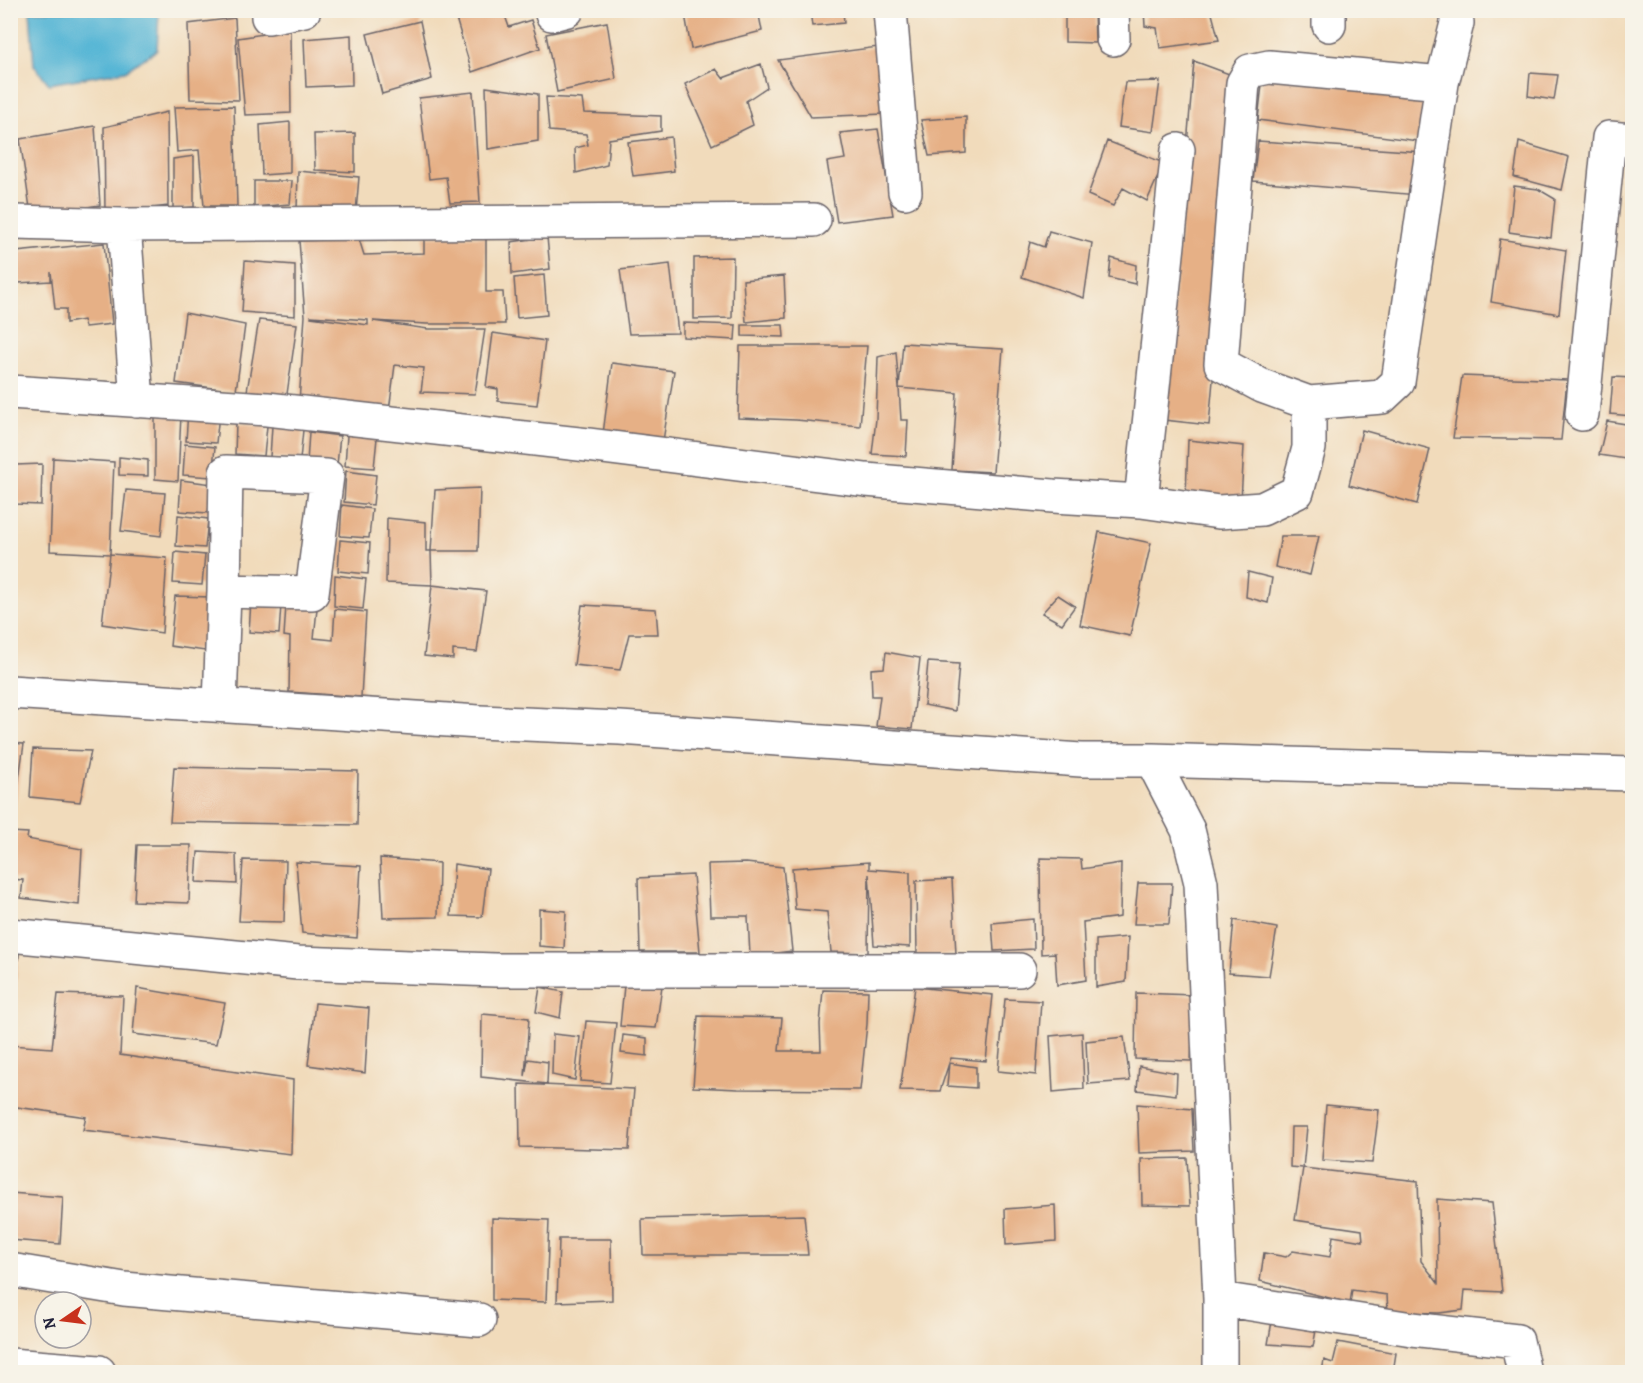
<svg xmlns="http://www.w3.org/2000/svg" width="1643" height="1383" viewBox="0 0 1643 1383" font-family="Alegreya,serif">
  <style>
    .water { fill: #57b6d5; stroke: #3c6c88; stroke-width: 1.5 }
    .building { fill: #e6b086; fill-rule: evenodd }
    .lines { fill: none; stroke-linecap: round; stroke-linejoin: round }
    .minor-casing { stroke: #6a6368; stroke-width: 36 }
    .minor { stroke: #fff; stroke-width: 33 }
  </style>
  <rect width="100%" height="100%" fill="#f7f3e8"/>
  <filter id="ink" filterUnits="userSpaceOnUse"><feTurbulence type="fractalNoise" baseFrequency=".0167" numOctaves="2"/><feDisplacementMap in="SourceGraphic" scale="12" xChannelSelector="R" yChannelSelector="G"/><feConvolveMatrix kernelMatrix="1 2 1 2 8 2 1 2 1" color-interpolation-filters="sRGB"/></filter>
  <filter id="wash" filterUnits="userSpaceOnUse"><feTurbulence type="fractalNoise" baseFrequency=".008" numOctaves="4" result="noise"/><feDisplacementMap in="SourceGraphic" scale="24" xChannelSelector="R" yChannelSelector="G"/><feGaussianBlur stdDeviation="1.35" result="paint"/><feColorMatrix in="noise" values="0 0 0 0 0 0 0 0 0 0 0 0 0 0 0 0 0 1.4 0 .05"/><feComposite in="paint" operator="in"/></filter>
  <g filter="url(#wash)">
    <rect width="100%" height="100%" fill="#f1dbbb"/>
    <path class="water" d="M30 11H159L157 50 125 71 49 84 34 65Z"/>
    <g id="blocks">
      <path class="building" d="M468 10H503L509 27 531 20 540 48 472 72 455 15Z
        M700 10H758L762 31 691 49 685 14Z
        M810 10H843L844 23 812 26Z
        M1065 10H1094L1095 43 1065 42Z
        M1144 10H1211L1219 40 1160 48 1157 28 1145 26Z
        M235 18 239 100 190 99 188 24Z
        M420 21 432 79 382 94 367 34Z
        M607 22 616 79 557 92 546 34Z
        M290 30 291 113 245 115 238 38Z
        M351 35 352 85 306 87 304 39Z
        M878 47 884 114 811 117 778 60Z
        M1194 61 1240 78 1209 425 1164 420Z
        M761 64 767 87 746 101 753 125 712 145 685 84 716 69 723 78Z
        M1530 73 1558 75 1554 100 1528 96Z
        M1263 76 1427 97 1418 141 1258 120Z
        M1160 81 1153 132 1119 127 1125 82Z
        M486 87 538 94V141L488 149Z
        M473 92 480 202 450 203 446 177 429 179 419 98Z
        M546 97 582 99 584 113 661 116V131L609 139 607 165 576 173 575 148 588 145 586 134 549 131Z
        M234 106 237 206H204L199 150 177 152 174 107Z
        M167 112 168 206 105 214 104 127Z
        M966 117V153L929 156 921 120Z
        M290 122V173L262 175 260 125Z
        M95 126 100 205 31 215 20 139Z
        M878 129 893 215 837 222 827 162 845 159 840 133Z
        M355 133V172L315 170 314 134Z
        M671 137 674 171 633 176 628 142Z
        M1107 141 1164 163 1147 201 1123 188 1113 206 1088 195Z
        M1258 141 1423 152 1418 195 1253 181Z
        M1519 142 1569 157 1562 190 1514 177Z
        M194 156V207L173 209V159Z
        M298 171 359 177 356 212 297 210Z
        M254 181H292L290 204 254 207Z
        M1514 186 1538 189 1555 199 1551 238 1509 232Z
        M1049 231 1092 243 1084 298 1022 277 1030 242 1044 247Z
        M424 236 486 237V292H503L505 324H427L373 321 428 329H485L475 394 421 392 424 368 395 365 389 411 299 402 305 316 299 241 359 239 364 255 424 253ZM311 316 368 320V325L311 317Z
        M547 237 550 269 512 274 511 242Z
        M1500 239 1566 250 1559 314 1491 302Z
        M104 243 112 324 85 327 83 320 66 323V309H55L51 272V281L18 283 16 252Z
        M733 257 732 318 694 319V258Z
        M1111 258 1136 265 1135 284 1109 278Z
        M245 261 295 265V316L242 312Z
        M670 264 678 333 629 334 620 270Z
        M544 275 547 315 517 318 514 278Z
        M784 276 786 318 746 322 743 280Z
        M1631 298H1632V344L1627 343Z
        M185 313 245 325 236 391 176 383Z
        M259 320 297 324 286 401 246 397Z
        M683 323 736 325 735 340 683 337Z
        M742 325H783L784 337 742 336Z
        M493 333 545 341 537 405 498 401V389L486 387Z
        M903 343 1003 349 993 472 952 470 957 393 899 388 901 420H908L906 456 872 454 876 419 878 357 896 352 899 388Z
        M740 346H867L860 426 796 420 738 418Z
        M612 363 674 371 663 441 603 434Z
        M1462 376 1567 380 1561 440 1453 438Z
        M1613 377 1632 378V416L1610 414Z
        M188 410 219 414 216 443 186 441Z
        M181 414 178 481 155 479V415Z
        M1607 421 1632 425V460L1599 455Z
        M236 423 267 426 264 456 235 454Z
        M272 426 303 430 300 460 270 457Z
        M1362 430 1430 449 1417 504 1349 485Z
        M309 432 340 436 337 465 307 463Z
        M347 435 377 438 374 468 345 466Z
        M1188 440 1244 446 1241 501 1186 495Z
        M185 444 215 447 212 477 183 475Z
        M119 457 148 460V476L119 475Z
        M53 458 114 462 110 554 50 551Z
        M42 464 41 505 15 504 16 465Z
        M346 471 376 475 373 505 344 502Z
        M181 480 212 484 208 513 179 511Z
        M480 488 478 551H431L432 585 486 591 477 652 453 650V659L424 656 432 585 386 583 387 518 426 522V551H431L435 490Z
        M126 490 165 493 161 536 121 531Z
        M342 505 372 509 369 538 340 536Z
        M178 515 208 519 205 548 176 546Z
        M1099 532 1151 543 1130 636 1080 625Z
        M1281 536H1319L1310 575 1275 567Z
        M340 540 370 543 368 574 338 571Z
        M175 552 205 555 202 585 173 583Z
        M110 554 167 558 162 633 102 624Z
        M1248 572 1272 578 1268 603 1246 597Z
        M335 575 366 579 363 609 334 606Z
        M1058 595 1075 606 1062 624 1042 613Z
        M175 596 211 597 205 651 170 646Z
        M251 601 281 605 279 634 249 632Z
        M286 605 317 609 314 638 333 640 335 609 366 612 361 697 289 692 290 637 284 636Z
        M582 605 656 609 658 634H629L620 670 574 665Z
        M886 652 920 658 912 729 876 726 880 696H872L871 669 884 668Z
        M928 662 959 664 955 711 924 705Z
        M10 743 24 744 14 813H10Z
        M33 749 91 751 80 802 30 797Z
        M174 767 358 771 357 825 170 822Z
        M10 832 28 833 27 839 82 849 79 905 21 898 23 880 10 879Z
        M137 845H191L189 903 134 901Z
        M198 852 236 854 237 884 196 882Z
        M380 858 439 863 438 917 383 918Z
        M1040 858 1081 859 1082 869 1121 863 1120 917 1083 922 1086 980 1057 985 1055 953 1041 954Z
        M243 860 286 861 284 922 239 921Z
        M296 862 361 866 357 938 302 933Z
        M869 862V869L910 872V947L874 945 869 874 868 953 831 952 827 912 795 909 792 868Z
        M746 863 783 867 792 951 750 956 748 916H710L708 864Z
        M454 864 488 869 482 917 451 916Z
        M693 875 700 952H640L638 878Z
        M952 879 956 954 917 957 916 881Z
        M1138 883H1172L1169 924H1134Z
        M539 909 566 911 564 948 539 946Z
        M1033 919 1034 949 994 951 992 923Z
        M1234 920 1277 928 1269 976 1229 973Z
        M1128 937 1126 982 1096 987V940Z
        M10 954 19 955 13 1010H10Z
        M624 986H662L656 1028 620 1026Z
        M540 987 563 992 560 1018 536 1012Z
        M915 987 993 995 986 1061 951 1058 949 1063 976 1067V1088L947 1086 949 1063 940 1091 900 1090Z
        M137 988 225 1003 216 1044 133 1034Z
        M823 990 868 991 867 1024 860 1090 738 1089 693 1087 698 1016 782 1018 779 1051H821L820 1024Z
        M1136 993 1194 995 1191 1061 1135 1059Z
        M58 994 123 996 120 1055 293 1080 291 1154 83 1130 86 1117 10 1106V1045L52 1048Z
        M1005 999 1041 1001 1036 1075 998 1071Z
        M315 1003 369 1008 365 1073 308 1065Z
        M482 1014 529 1018 525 1076 528 1059 548 1062 547 1084 481 1077Z
        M586 1021 616 1023 610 1083 580 1081Z
        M1082 1033 1084 1089 1053 1092 1050 1036Z
        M553 1034 580 1037 575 1080 552 1075Z
        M623 1035 647 1038V1056L621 1053Z
        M1124 1037 1130 1081 1088 1084 1086 1041Z
        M1139 1066 1177 1073 1176 1095 1137 1090Z
        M519 1084 634 1089 629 1150 520 1147Z
        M1137 1104 1192 1109 1194 1151 1139 1153Z
        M1326 1105 1379 1110 1372 1163 1322 1160Z
        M1291 1127H1307L1303 1168 1290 1167Z
        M1187 1158 1190 1206 1142 1205 1141 1159Z
        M1303 1168 1418 1181 1421 1261 1438 1283 1437 1199 1492 1203 1502 1292 1465 1290 1463 1310 1439 1313 1388 1312 1387 1295 1352 1290 1350 1303 1260 1281 1264 1253 1286 1257 1293 1251 1330 1257 1333 1236 1363 1241 1362 1230 1295 1220Z
        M10 1193 63 1197 60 1244 10 1240Z
        M1055 1205 1056 1241 1006 1245 1005 1209Z
        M804 1215 808 1255H643L642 1219Z
        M492 1218 549 1220 546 1302 492 1300Z
        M559 1239H611L612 1300 557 1302Z
        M1272 1321 1317 1325 1313 1347 1268 1344Z
        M1338 1342 1396 1353 1393 1372H1322L1324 1360 1333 1363Z"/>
    </g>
  </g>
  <g filter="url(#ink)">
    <use href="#blocks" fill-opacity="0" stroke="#6a6368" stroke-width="1.5"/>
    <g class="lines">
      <defs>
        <path id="minor" d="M551 10 552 14 567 10
          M890 10 905 192
          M1112 10 1113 39
          M1329 10V25
          M268 17 304 10
          M1442 83 1269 67 1250 71 1243 83 1221 364 1262 386 1309 403 1382 397 1398 382 1442 83 1457 23
          M15 222 124 225
          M10 392 267 409 588 445 866 480 1053 496 1141 501 1219 512 1262 509 1297 492 1309 448V403
          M137 401 124 225 814 220
          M1582 414 1609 138 1632 140
          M1141 501 1178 150
          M10 692 479 722 620 728 1081 760H1152L1632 774
          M220 705 224 591 226 472 327 476 312 593 224 591
          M1152 760 1188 830 1201 883 1220 1299V1372
          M10 935 298 963 495 970H1019
          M10 1270 124 1289 479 1320
          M1220 1299 1412 1329 1517 1341 1524 1372
          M10 1365 99 1372"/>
      </defs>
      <use href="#minor" class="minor-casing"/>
      <use href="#minor" class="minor"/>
    </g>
  </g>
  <rect width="1643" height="1383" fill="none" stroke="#f7f3e8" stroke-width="36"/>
  <g transform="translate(63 1320) rotate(256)"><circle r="28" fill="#f7f3e8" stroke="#a29fa3" stroke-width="1.5"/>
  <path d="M0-4.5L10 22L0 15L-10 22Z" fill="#c8321e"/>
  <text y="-9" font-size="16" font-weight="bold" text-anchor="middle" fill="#22223b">N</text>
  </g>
</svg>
